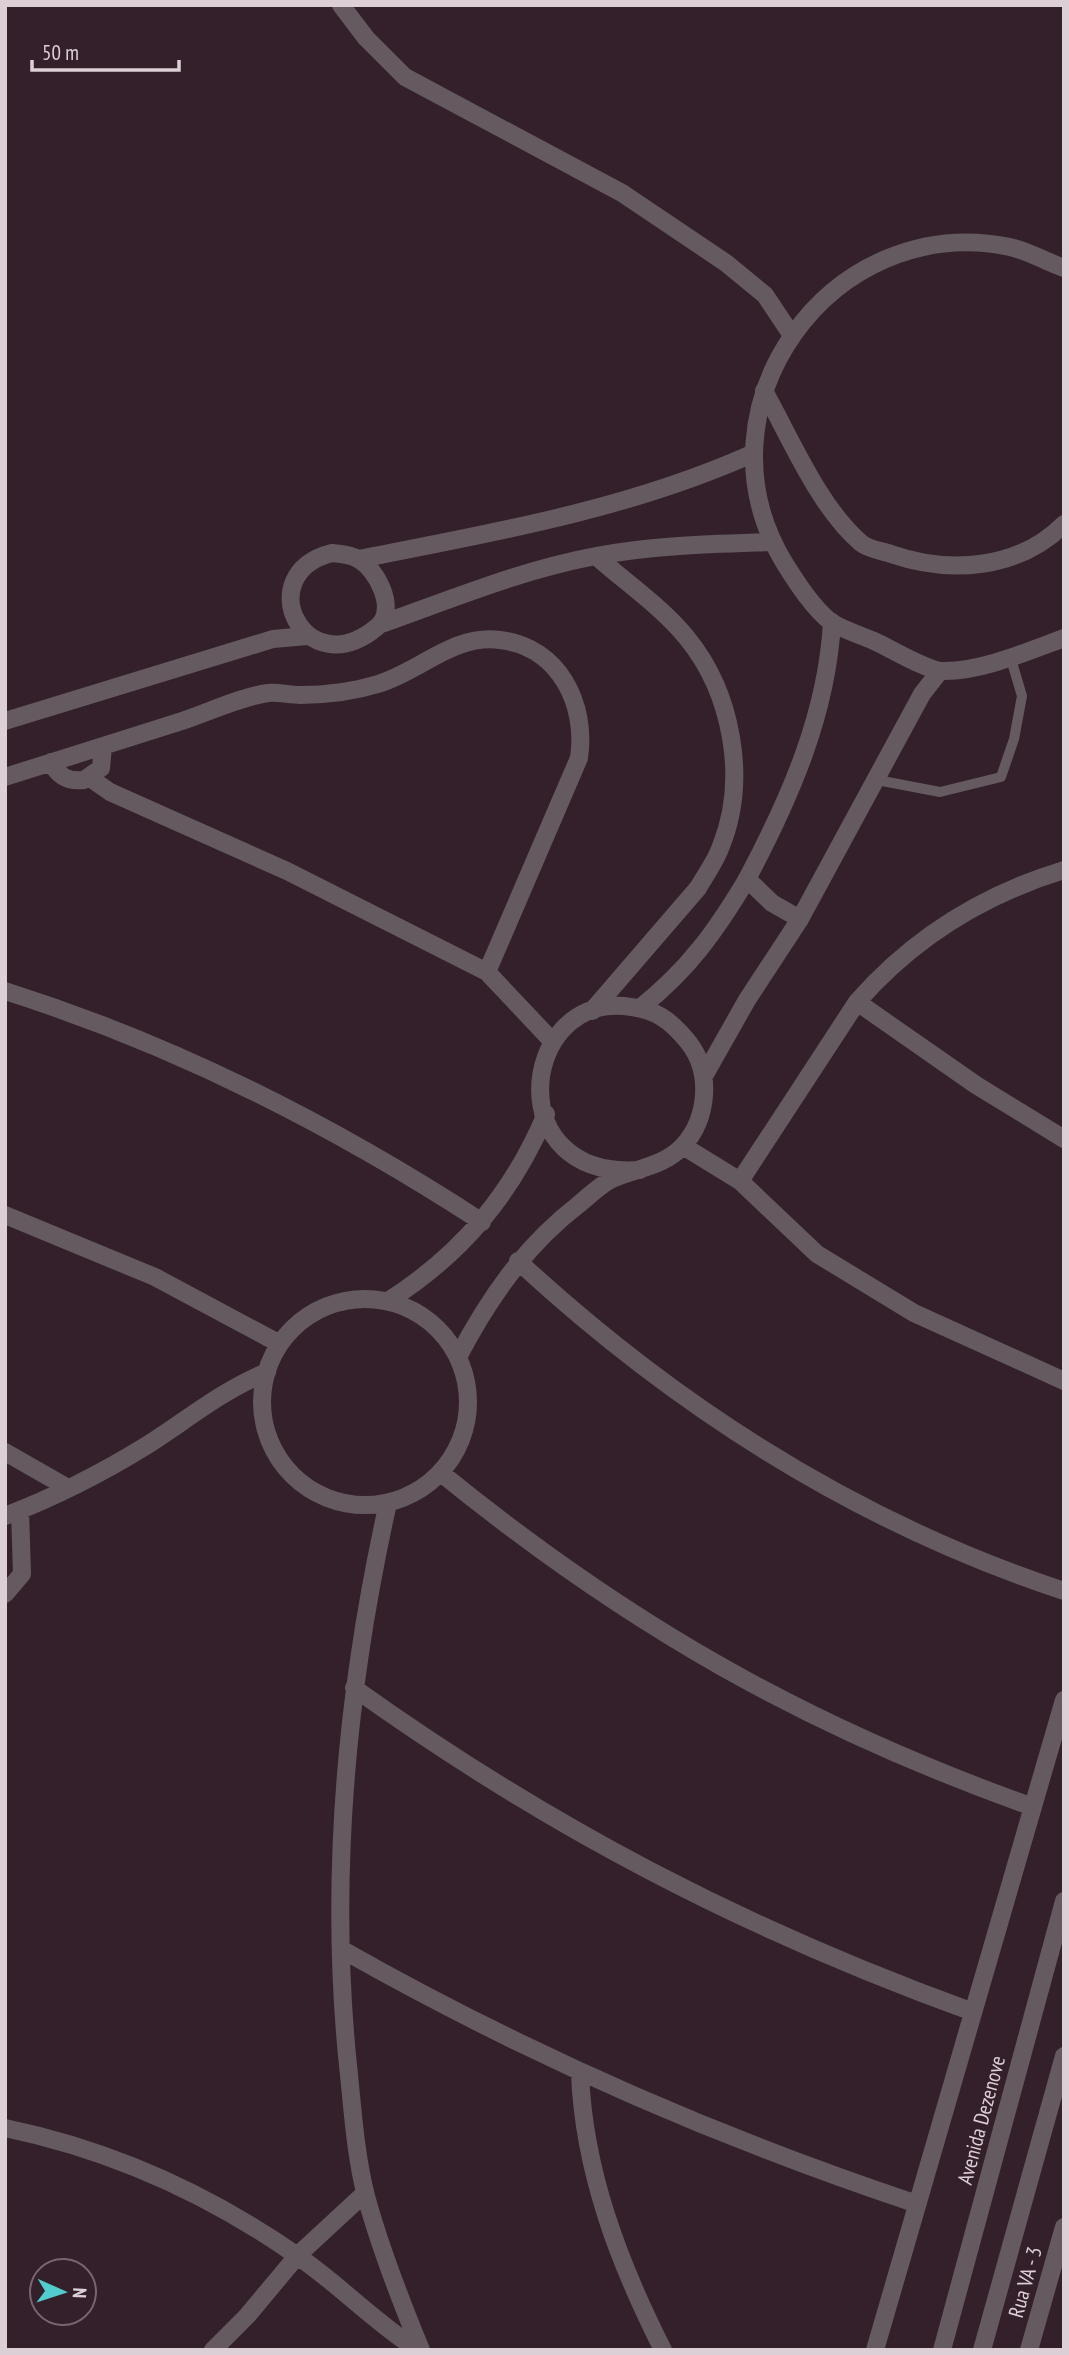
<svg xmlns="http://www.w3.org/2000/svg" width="1069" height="2355" viewBox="0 0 1069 2355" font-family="'PT Sans Narrow',sans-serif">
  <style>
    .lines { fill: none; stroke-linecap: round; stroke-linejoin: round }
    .service { stroke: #655a60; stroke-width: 10 }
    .minor { stroke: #655a60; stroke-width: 18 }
    .tertiary { stroke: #655a60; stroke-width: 18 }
    .labels { text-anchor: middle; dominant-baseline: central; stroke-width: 7; stroke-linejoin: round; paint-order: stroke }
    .street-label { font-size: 21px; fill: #ddcfd6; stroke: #34202b }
  </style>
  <rect width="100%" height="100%" fill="#34202b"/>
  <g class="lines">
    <path class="service" d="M877 780 940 792 1001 777 1014 739 1022 696 1011 659"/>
    <path class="minor" d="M341 5 366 38 405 77 622 193 726 263 765 295 791 334
      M51 762C58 776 68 782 84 780L101 768 103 746
      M5 777C64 758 123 740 182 721 209 712 240 697 268 693 278 692 290 695 300 695 327 695 352 692 378 684 421 671 453 634 500 640 559 647 587 704 579 758L487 972
      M90 778 110 792 287 871 487 972 553 1042
      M5 991C176 1045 333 1125 482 1222
      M857 1002 976 1085 1064 1139
      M640 1008C688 970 716 931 747 879
      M704 1076 747 1000 800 919
      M683 1146 740 1181 817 1254 914 1313 1064 1381
      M740 1181 857 1002C914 937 982 895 1064 870
      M5 1215 155 1277 280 1344
      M518 1261C677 1408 858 1523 1064 1591
      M262 1402a103 103 0 1 1 206 0a103 103 0 1 1-206 0Z
      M388 1301C462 1254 512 1194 546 1114H543
      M458 1357C489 1298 525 1246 578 1205 589 1196 600 1185 612 1179 636 1168 663 1167 683 1146 708 1118 712 1073 689 1043 670 1019 655 1009 624 1006 518 998 501 1181 640 1170
      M5 1452 68 1488
      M441 1473C628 1625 805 1726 1033 1807
      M388 1503C346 1691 328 1883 349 2075 353 2115 356 2157 366 2196 380 2248 400 2299 421 2350
      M5 1516C55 1497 104 1472 149 1444 188 1419 223 1390 267 1372
      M5 1594 22 1574 20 1510
      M354 1688C550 1828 746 1930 973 2012
      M341 1949C526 2054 716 2137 917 2204
      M580 2074C584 2172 619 2263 663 2350
      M5 2128C111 2150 207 2193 296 2255 339 2284 374 2322 418 2350
      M213 2350 247 2316 298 2255 365 2193
      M875 2350 1064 1700
      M1029 2350 1064 2227"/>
    <path class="tertiary" d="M1064 268C1047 262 1028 251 1010 247 831 210 689 408 785 564 797 583 813 608 831 622 843 630 861 635 874 641 890 648 926 670 942 671 980 672 1029 651 1064 638
      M764 391C791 439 819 507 861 543 868 549 882 551 891 554 949 574 1018 570 1064 524
      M332 553C341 554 350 554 358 559 377 569 398 610 377 627 305 687 249 574 332 553Z
      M359 559C492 533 630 509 754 453
      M832 622C827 714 790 798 747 879L772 903 800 919 922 694 940 671
      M381 624C452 599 521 570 596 556 654 545 713 544 772 542
      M5 721 273 639 307 636
      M592 1011 698 888C706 874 716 861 721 846 748 779 732 693 687 638 662 607 625 582 596 556
      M942 2350 1064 1901
      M982 2350 1064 2056"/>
  </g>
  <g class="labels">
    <g class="street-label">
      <text transform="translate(981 2120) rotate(-75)">Avenida Dezenove</text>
      <text transform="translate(1025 2282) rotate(-74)">Rua VA - 3</text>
    </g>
  </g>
  <rect width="1069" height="2355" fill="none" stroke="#ddcfd6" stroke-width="14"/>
  <g transform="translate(63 2292) rotate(93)"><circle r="33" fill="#34202b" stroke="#78666f" stroke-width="2"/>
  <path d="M0-5L12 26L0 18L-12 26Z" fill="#52cdce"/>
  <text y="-10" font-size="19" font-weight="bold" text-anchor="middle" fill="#ddcfd6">N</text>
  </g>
  <path d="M32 60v10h147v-10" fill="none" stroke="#ddcfd6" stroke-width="3.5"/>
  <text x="42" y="60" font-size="21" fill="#ddcfd6" stroke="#34202b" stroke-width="5" paint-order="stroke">50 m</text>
</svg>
